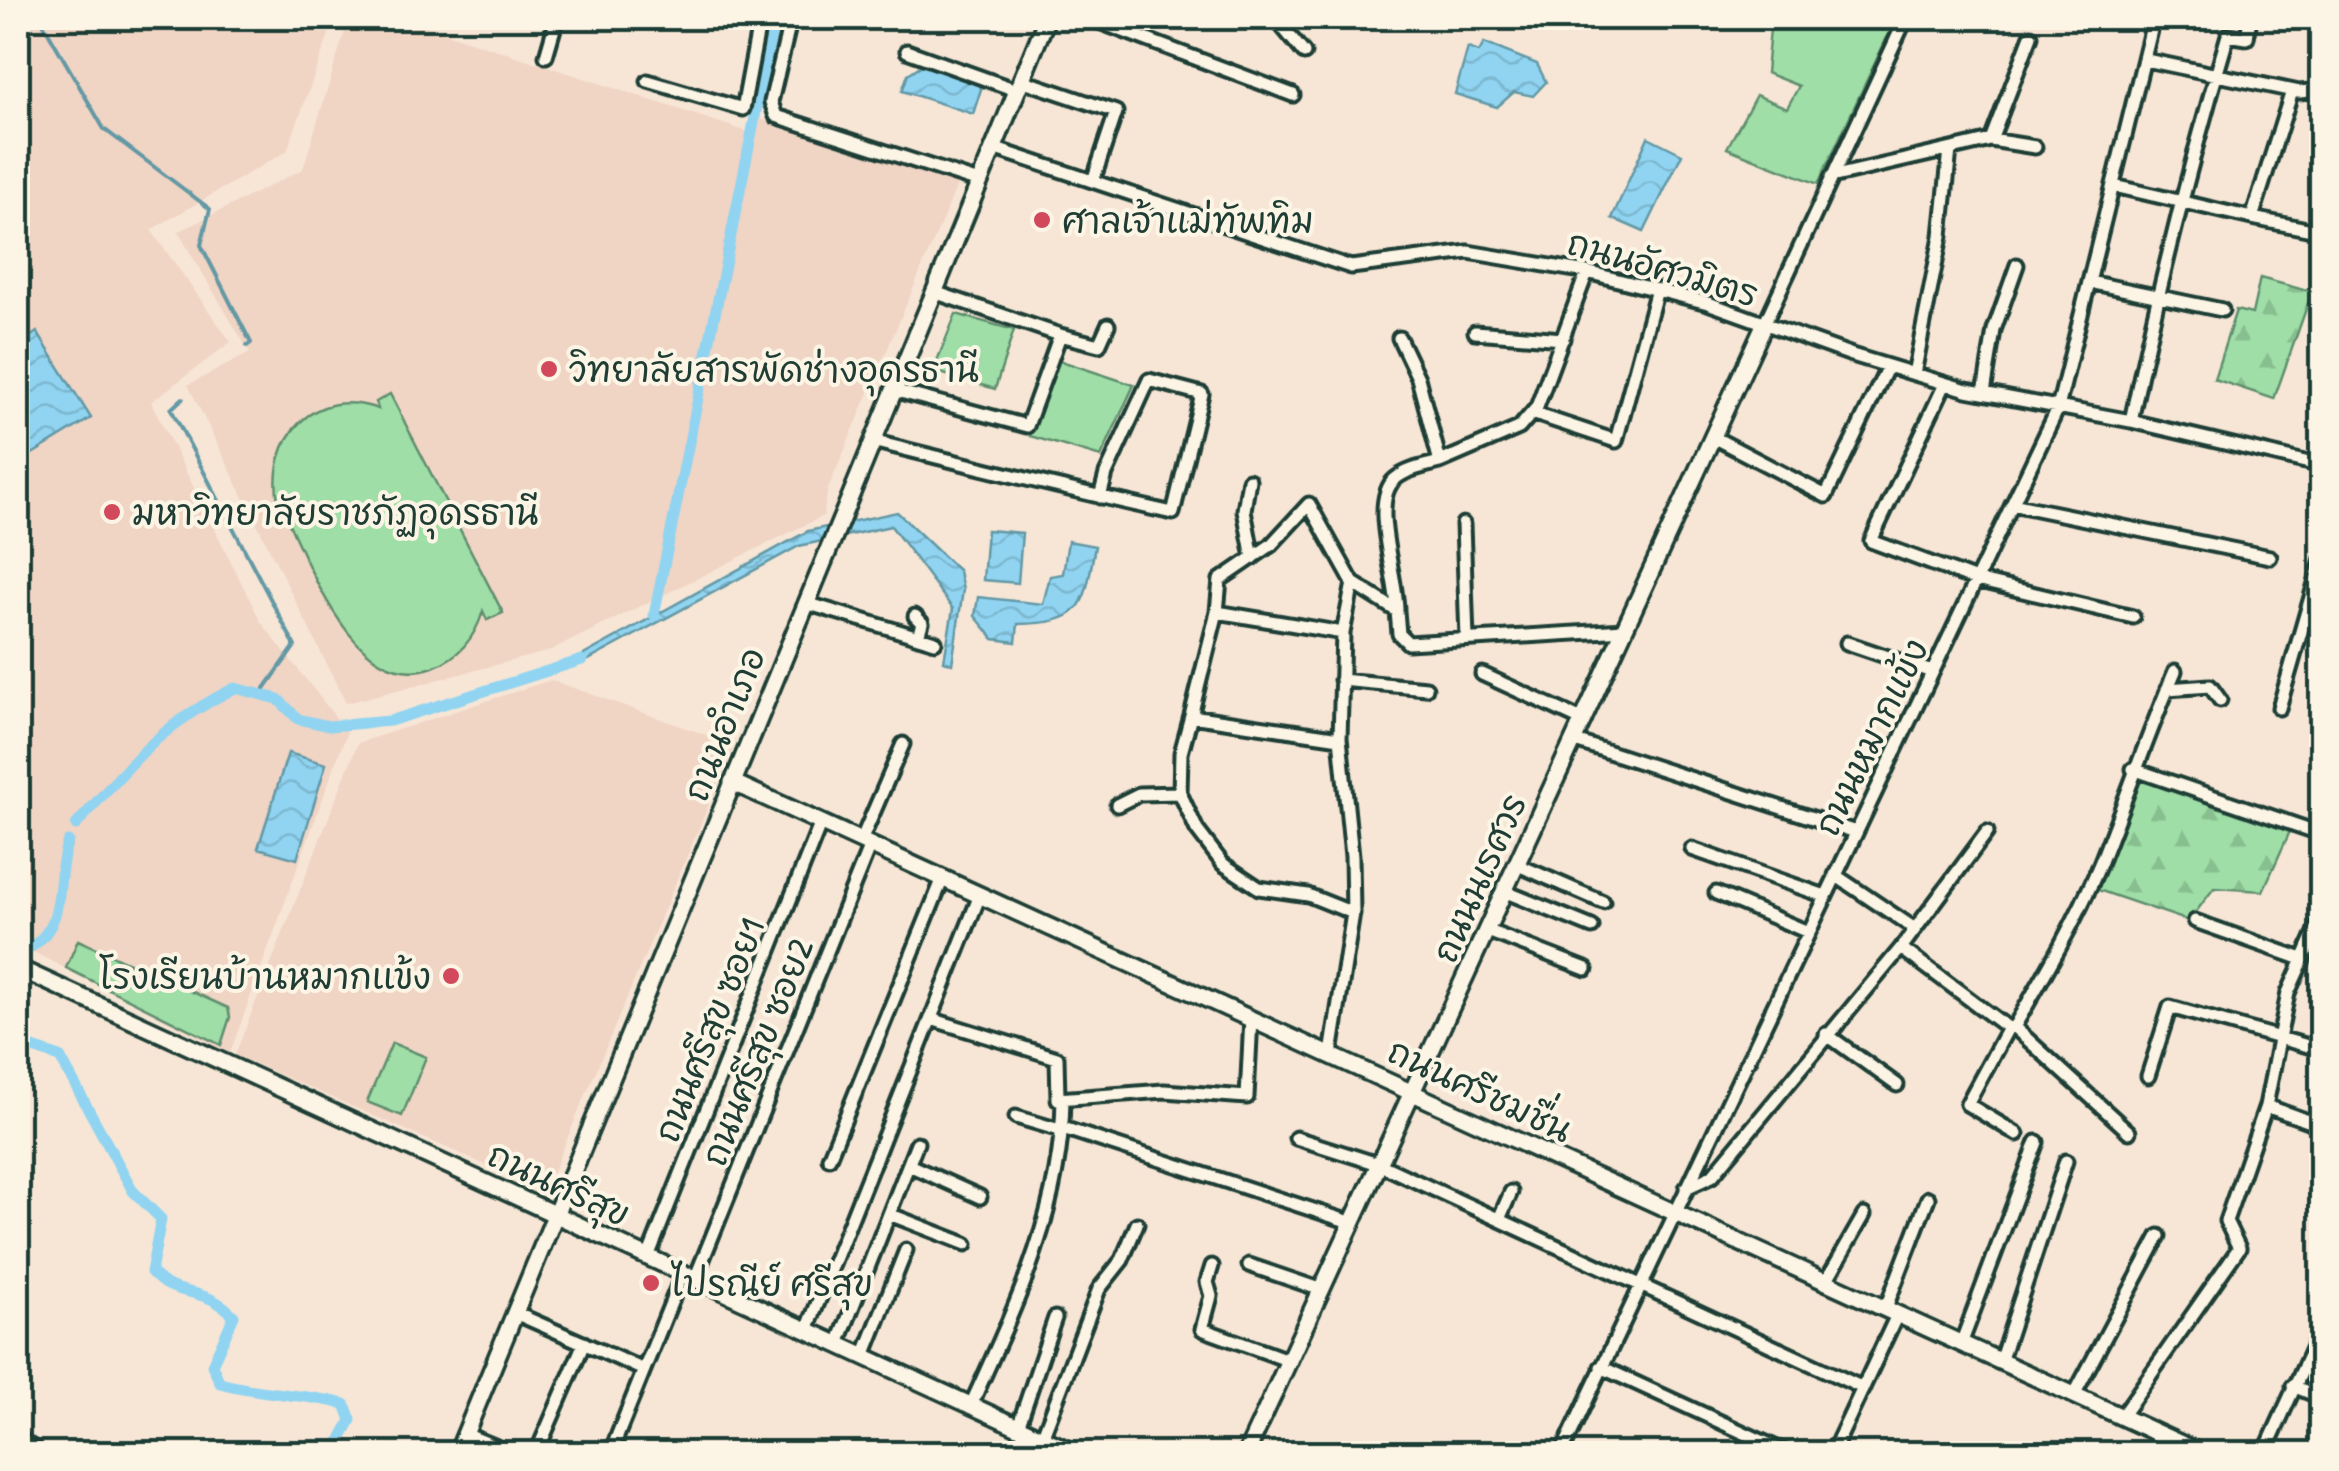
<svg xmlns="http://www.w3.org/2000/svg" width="2339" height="1471" viewBox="0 0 2339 1471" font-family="'Patrick Hand','Playpen Sans Thai',sans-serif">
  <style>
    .built { fill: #f0d4c4 }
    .green { fill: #9fdea7; stroke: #5f8e6e; stroke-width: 2.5 }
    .forest { fill: url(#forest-firs); stroke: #5f8e6e; stroke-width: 2.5 }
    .water { fill: url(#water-waves); stroke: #6398a5; stroke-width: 2.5 }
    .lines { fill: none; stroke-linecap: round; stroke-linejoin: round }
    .stream { stroke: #6398a5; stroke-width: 4 }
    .canal { stroke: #90d4f1; stroke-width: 11 }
    .street-casing { stroke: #1f3d34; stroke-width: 19 }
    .secondary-casing { stroke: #1f3d34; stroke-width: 22 }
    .primary-casing { stroke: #1f3d34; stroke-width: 25 }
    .street { stroke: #fcf5e5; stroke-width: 11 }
    .secondary { stroke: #fcf5e5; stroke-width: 15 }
    .primary { stroke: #f9e181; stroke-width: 18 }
    .poi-dot { fill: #d1495b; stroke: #fcf5e5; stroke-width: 4 }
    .labels { text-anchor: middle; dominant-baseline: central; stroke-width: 8; stroke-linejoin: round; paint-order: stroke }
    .poi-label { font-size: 35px; fill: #1f3d34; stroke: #fcf5e5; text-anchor: start }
    .street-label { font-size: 35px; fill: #1f3d34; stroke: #fcf5e5 }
  </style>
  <defs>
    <pattern id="forest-firs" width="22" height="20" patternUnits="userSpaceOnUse" patternTransform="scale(2.5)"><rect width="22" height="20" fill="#9fdea7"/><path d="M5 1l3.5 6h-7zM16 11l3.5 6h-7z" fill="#88bf90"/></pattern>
    <pattern id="water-waves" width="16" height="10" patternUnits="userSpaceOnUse" patternTransform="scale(2.5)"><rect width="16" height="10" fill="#90d4f1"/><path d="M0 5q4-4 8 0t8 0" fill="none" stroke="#7cb7cf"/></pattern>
  </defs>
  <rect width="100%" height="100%" fill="#f7e6d6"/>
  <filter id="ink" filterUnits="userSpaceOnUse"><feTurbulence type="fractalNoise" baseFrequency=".01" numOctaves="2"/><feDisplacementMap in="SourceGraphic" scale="20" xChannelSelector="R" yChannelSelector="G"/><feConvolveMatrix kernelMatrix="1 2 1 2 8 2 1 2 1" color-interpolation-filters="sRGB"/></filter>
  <g filter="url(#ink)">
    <path class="built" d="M18 18H335L287 151 151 230 231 342 151 402 261 622 347 732 230 1053 18 944Z
      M349 18H400L748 132 754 117 961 176 828 489 823 516 550 651 346 703 188 385 250 353 178 232 303 169Z
      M551 680 734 745 545 1191 235 1055 358 743Z"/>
    <path class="green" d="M1771 18H1896L1818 184 1727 148 1756 95 1787 108 1799 86 1766 73Z
      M956 314 1014 330 995 389 933 371Z
      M1058 360 1134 385 1101 457 1030 436Z
      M390 394 503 613 487 620 483 611C475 638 460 657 433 667 352 696 307 556 278 501 267 439 313 385 378 409L376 402Z
      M78 940 228 1008 230 1017 221 1045 66 968Z
      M392 1043 426 1057 402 1116 367 1102Z"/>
    <path class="forest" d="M2260 278 2312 292 2274 399 2214 379 2236 310 2252 314Z
      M2135 776 2291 829 2263 891 2214 888 2189 921 2098 890Z"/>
    <path class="water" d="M1484 43 1537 64 1546 82 1533 96 1514 92 1497 107 1455 94 1468 48 1479 52Z
      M925 63 983 83 973 114 902 91 908 74Z
      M1648 137 1682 154 1644 232 1612 218Z
      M37 332 91 418 19 462 18 345Z
      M897 512 959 571 963 590 952 664 944 661 953 609 891 526 799 546 583 663 580 657 808 531Z
      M987 530 1022 533 1018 583 983 580Z
      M1068 541 1095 546C1084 606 1086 623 1018 624L1016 642 994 639 975 616 978 597 1043 604 1050 576 1063 574Z
      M288 753 326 764 297 859 258 848Z"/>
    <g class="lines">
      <path class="stream" d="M40 18 104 129 210 209 201 245 251 343 247 346
        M183 398 171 409 295 646 261 694"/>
      <path class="canal" d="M654 615 775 18
        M76 825C132 763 158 726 235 688L278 699 298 719 329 726 390 721 582 660
        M18 946 31 947C69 923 54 877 68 841
        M18 1043 60 1057 133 1191 161 1219 151 1272C176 1300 204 1284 234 1316L212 1365 220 1383C262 1395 302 1393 345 1404L351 1420 333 1454"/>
      <defs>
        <path id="street" d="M791 18 771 102 776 116 979 182
          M1089 18 1293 95
          M1275 18 1304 53
          M907 51 1016 90
          M546 56 557 18
          M2146 60 2299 92 2322 90
          M1021 80 1116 112 1093 181
          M648 81 743 109 760 18
          M1991 140 2031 36
          M993 148 1351 267 1468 252 1587 272 1708 303 1852 355 1967 390 2131 421 2322 466
          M1831 177 1991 140 2035 147
          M2114 186 2252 218 2292 91
          M2252 218 2322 232
          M2089 282 2222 310
          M1764 325 1906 18
          M1475 332 1563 339
          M1060 335 1099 345 1108 325
          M1914 374 1941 236 1950 150
          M1945 384 1871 541 1976 580 2133 617
          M893 390 1027 426 1060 335 934 292
          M1984 393 1994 330 2017 265
          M1532 413 1616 441 1656 293
          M2131 421C2158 291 2190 162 2228 35L2247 38 2250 18
          M1713 437 1826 496 1888 366
          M872 441C972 466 1073 491 1173 513L1202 394 1149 380 1106 474 1100 497
          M1440 462 1519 428 1537 407 1587 272
          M1249 480 1244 510 1253 558
          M2012 504 2270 557
          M1463 524 1467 639
          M806 603 935 642
          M1397 611C1397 575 1369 501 1395 479 1407 469 1425 466 1440 462L1418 378 1399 338
          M1217 612 1343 633 1340 738
          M915 616 922 623 918 637
          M1343 633 1353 583
          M1847 643 1932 672
          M1482 674 1584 721
          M1341 680 1426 688
          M2167 689 2210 686 2220 700
          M2279 708 2322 559
          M1191 716 1217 612 1220 580 1271 545 1309 504 1353 583 1397 611 1399 634 1408 643 1625 630
          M1575 741 1856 832
          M2133 769 2322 834
          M1117 805 1139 794 1180 793
          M861 841 903 744
          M1692 849 1825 896
          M1518 865 1603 902
          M1835 875 1915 929
          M1506 892 1592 927
          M1716 893 1808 932
          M2195 921 2302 959
          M1488 931 1586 969
          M1901 948 2008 1028 2014 1027C2045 974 2076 921 2100 864 2126 799 2148 734 2175 671
          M931 1019 1057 1058 1058 1099 1164 1091 1247 1097 1251 1018
          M2014 1027 2129 1132
          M2008 1028 1967 1104 2017 1134
          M1826 1034 1897 1085
          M1331 1054 1353 913 1352 856 1340 738 1191 716 1181 753 1180 793 1197 830 1223 864 1259 888 1308 895 1353 913
          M2148 1076 2170 1007 2322 1050
          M2266 1106 2322 1126
          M1016 1117 1063 1131
          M1063 1128 1353 1223
          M1296 1138 1381 1165 1863 1388
          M829 1158 943 878
          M909 1165 980 1197
          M1686 1188 1712 1176 1901 948 1987 832
          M889 1214 966 1244
          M1499 1219 1511 1192
          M648 1257 821 822
          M1249 1265 1322 1290
          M1212 1266 1207 1282 1211 1296 1202 1329 1290 1361
          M695 1279 870 845
          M1825 1283 1864 1215
          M1885 1310 1928 1198
          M515 1313 644 1370
          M807 1330 980 895
          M838 1344 917 1143
          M1961 1344 2037 1142
          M864 1356 906 1250
          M2000 1362 2066 1161
          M1601 1367 1790 1454
          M2293 1386 2322 1398
          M2074 1395 2159 1236
          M971 1405C1016 1306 1062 1209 1063 1098
          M2121 1417 2239 1248 2226 1221 2266 1106 2288 993 2322 917
          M1018 1427 1055 1318
          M465 1434 514 1454
          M1042 1438 1099 1289 1122 1260 1137 1224
          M536 1454 584 1343
          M610 1454 683 1273
          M1561 1454 2058 408 2154 18
          M1832 1454 1897 1315
          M2264 1454 2322 1327"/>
        <path id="secondary" d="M732 782 2203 1454
          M18 968 1077 1454
          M457 1454 1047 18
          M1246 1454 1764 325"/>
        <path id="primary" d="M18 1441 36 1454"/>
      </defs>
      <use href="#street" class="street-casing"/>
      <use href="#secondary" class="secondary-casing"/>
      <use href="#primary" class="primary-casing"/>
      <use href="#street" class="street"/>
      <use href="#secondary" class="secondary"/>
      <use href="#primary" class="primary"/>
    </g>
  </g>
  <g class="poi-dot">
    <circle cx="1042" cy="220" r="10"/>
    <circle cx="549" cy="369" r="10"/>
    <circle cx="112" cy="512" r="10"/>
    <circle cx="451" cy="976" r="10"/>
    <circle cx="651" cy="1283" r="10"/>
  </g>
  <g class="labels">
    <g class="poi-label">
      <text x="1062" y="220">ศาลเจ้าแม่ทัพทิม</text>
      <text x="569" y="369">วิทยาลัยสารพัดช่างอุดรธานี</text>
      <text x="132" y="512">มหาวิทยาลัยราชภัฏอุดรธานี</text>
      <text x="431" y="976" text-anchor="end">โรงเรียนบ้านหมากแข้ง</text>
      <text x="671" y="1283">ไปรณีย์ ศรีสุข</text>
    </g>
    <g class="street-label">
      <text transform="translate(1663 268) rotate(16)">ถนนอัศวมิตร</text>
      <text transform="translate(724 724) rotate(-68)">ถนนอำเภอ</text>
      <text transform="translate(1871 737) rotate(-64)">ถนนหมากแข้ง</text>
      <text transform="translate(1479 878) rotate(-66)">ถนนนเรศวร</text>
      <text transform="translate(709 1030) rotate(-68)">ถนนศรีสุข ซอย1</text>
      <text transform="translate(757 1052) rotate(-68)">ถนนศรีสุข ซอย2</text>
      <text transform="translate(1480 1090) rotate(25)">ถนนศรีชมชื่น</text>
      <text transform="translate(559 1184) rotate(25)">ถนนศรีสุข</text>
    </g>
  </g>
  <rect width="2339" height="1471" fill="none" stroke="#fcf5e5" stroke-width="60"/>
  <rect x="30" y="30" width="2279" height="1411" fill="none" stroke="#1f3d34" stroke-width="4" filter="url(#ink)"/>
</svg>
